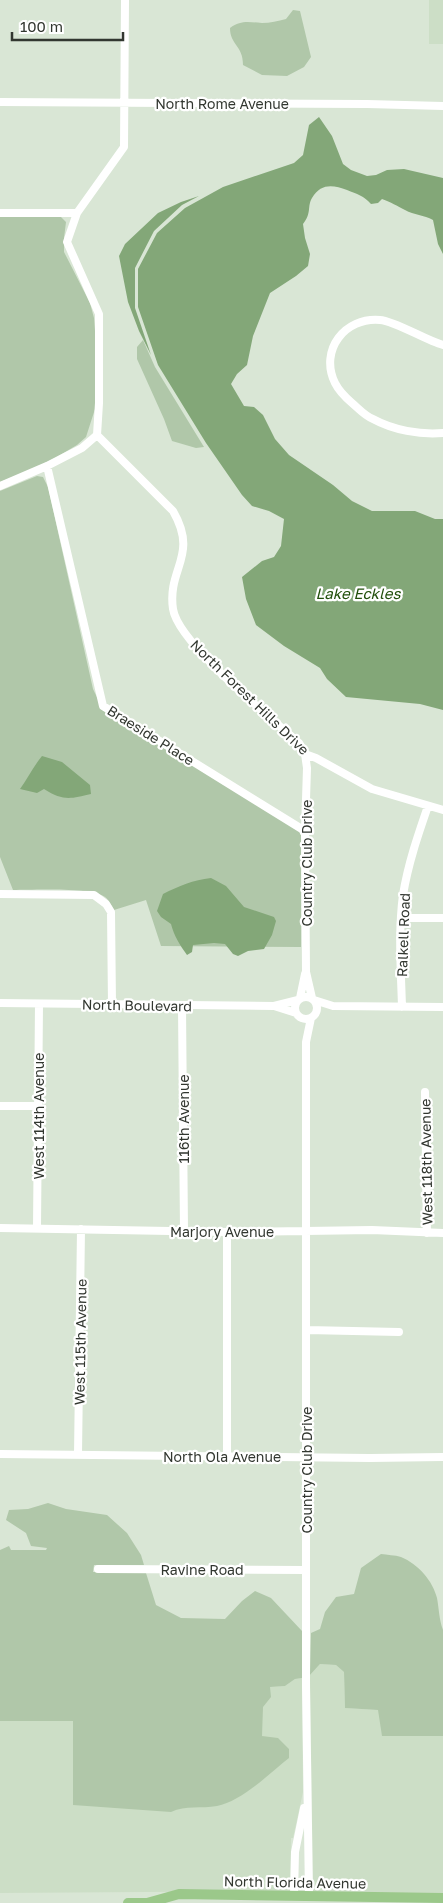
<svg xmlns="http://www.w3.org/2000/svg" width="443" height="1903" viewBox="0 0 443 1903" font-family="'Golos Text',sans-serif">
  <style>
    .built { fill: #ccdec6 }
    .green { fill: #b0c7a9 }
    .water { fill: #83a778 }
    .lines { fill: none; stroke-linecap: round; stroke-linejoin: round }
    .minor { stroke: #fff; stroke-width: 8 }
    .major { stroke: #9bc88a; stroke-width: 10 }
    .labels { text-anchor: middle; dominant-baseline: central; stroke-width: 4.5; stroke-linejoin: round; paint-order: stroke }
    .street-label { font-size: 14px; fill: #323730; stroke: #fff }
    .water-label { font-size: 15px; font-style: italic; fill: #214f0b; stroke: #fff }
  </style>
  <rect width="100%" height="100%" fill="#d9e6d5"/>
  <path class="built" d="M429 0H443V44H429Z
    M320 1664 336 1665 344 1672 345 1708 378 1710 433 1736H443V1894L313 1892 310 1675Z
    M302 1678 303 1792 293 1838H291L290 1891 0 1893V1721H40L51 1711 75 1720 176 1807H194L232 1800 289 1757 262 1736 247 1728 269 1687 285 1686 295 1679Z"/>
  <path class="green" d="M293 10 300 11 311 57 304 67 287 76 262 75 243 65C243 45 230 45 230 28 241 20 248 22 262 23 270 23 278 21 286 19Z
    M0 215H59L66 222 64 238V252L90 303 94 318 96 344 95 409 86 437 77 445 55 458 29 471 0 482Z
    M143 340 155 367 204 447 196 448 172 441 164 419 137 359V347Z
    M37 476 43 477 48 487 93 689C98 700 103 708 112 716L300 831 301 835V947L161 946 146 900 114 910C112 906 109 900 105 897 90 887 33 890 13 890L0 857V491Z
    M48 1503 66 1509 107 1515 127 1533 141 1555 144 1565H94L93 1572 146 1573 156 1605 181 1618 225 1619 242 1601 255 1591 271 1598 302 1631V1678L295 1679 285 1686 270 1687 271 1697 263 1707 262 1736 278 1738 289 1749V1758C270 1773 242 1801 217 1806 201 1809 186 1805 171 1812L73 1805V1721H0V1550L9 1546 11 1550H46L47 1548 31 1546 26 1533 6 1520 9 1510 28 1509Z
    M381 1554C387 1555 395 1555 401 1557 418 1564 433 1581 437 1598 439 1609 439 1619 443 1630V1736H382L378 1710 345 1708 344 1672 336 1665 320 1664 310 1675 311 1633 320 1629 325 1612 336 1597 354 1594 361 1568Z"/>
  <path class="water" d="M319 117 332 136 343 164 351 170 367 176 376 175 387 170 404 169 443 178V254L438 244 433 220C424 215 414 215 405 210 397 206 391 202 382 199L378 203 371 204C364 196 357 194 347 190 333 185 321 183 312 198 307 206 312 213 303 224L305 238 310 254 308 266 296 276 270 293 253 336 247 365 237 374 231 384 244 406 254 407 263 415 275 439 289 455 333 485 352 501 372 511H415L435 519H443V710L420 704 346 697 327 679 320 668 284 646 256 625 246 599 242 577 262 561 274 557 281 546 284 519 269 511 252 506 242 495 206 443 158 365 138 307V269L157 233 185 208 223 187 294 163 303 155 309 125Z
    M199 196 182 205 154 231 135 268V308L151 355 139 331 128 302 119 256 125 244 158 213 181 202Z
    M42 756 62 762 90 785 91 794C70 799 63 801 44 789L37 793 20 789C28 778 33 767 42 756Z
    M211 878 226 886 244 907 274 917 276 921 272 935 264 949 248 951 238 956 233 954 225 944 214 943 193 945 192 952 187 955C180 945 174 936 171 924L161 917 157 911 163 894C179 886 193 880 211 878Z"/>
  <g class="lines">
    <path class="minor" d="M0 102 367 104 443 106
      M0 213H77
      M443 345C425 340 395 321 380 320 345 317 319 350 335 383 339 391 345 397 352 403 358 408 365 416 373 419 393 430 420 435 443 433
      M97 435 173 511C199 556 167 568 173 609 178 643 271 718 299 743L305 754 307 768 305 831 306 972 312 998
      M97 435 99 403V314L67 242 77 213 124 147 125 0
      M47 466 103 706 305 831
      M0 486 47 466 82 448 97 435
      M305 754 316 758 372 789 443 810
      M0 894 94 895 106 904 111 912 112 1005
      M401 918H443
      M295 1008a11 11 0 1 1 22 0a11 11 0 1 1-22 0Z
      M300 998 305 974
      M314 1000 333 1006 443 1007
      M0 1003 274 1006 298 1000
      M182 1006 184 1231
      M274 1006 296 1013
      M402 1007C401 971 398 932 403 895 408 864 418 835 428 806
      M425 1092 427 1233
      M0 1106H38
      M0 1228 227 1232 372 1230 443 1233
      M37 1228 39 1004
      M307 1330 399 1332
      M0 1454 370 1458 443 1457
      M78 1455 81 1229
      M227 1455V1232
      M98 1569 306 1570
      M294 1896 295 1852 304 1808
      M309 1897 306 1686V1042L311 1018"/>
    <path class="major" d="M128 1903H147L179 1894 443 1898"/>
  </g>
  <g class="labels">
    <g class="street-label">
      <text x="222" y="103">North Rome Avenue</text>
      <text transform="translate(250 697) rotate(44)">North Forest Hills Drive</text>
      <text transform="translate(151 735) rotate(32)">Braeside Place</text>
      <text transform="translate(306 863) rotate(-90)">Country Club Drive</text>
      <text transform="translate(403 935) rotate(-88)">Ralkell Road</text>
      <text transform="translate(137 1005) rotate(1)">North Boulevard</text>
      <text transform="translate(38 1116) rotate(-90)">West 114th Avenue</text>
      <text transform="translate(183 1119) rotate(-90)">116th Avenue</text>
      <text transform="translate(426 1162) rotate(-91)">West 118th Avenue</text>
      <text x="222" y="1231">Marjory Avenue</text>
      <text transform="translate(80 1342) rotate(-89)">West 115th Avenue</text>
      <text x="222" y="1456">North Ola Avenue</text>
      <text transform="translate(306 1470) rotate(-90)">Country Club Drive</text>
      <text x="202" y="1569">Ravine Road</text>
      <text transform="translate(295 1882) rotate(1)">North Florida Avenue</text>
    </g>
    <g class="water-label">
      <text x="358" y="593">Lake Eckles</text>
    </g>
  </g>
  <path d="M12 32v8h111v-8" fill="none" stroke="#323730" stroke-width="2.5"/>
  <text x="20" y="32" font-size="15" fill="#323730" stroke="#ffffff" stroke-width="4" paint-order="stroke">100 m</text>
</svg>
